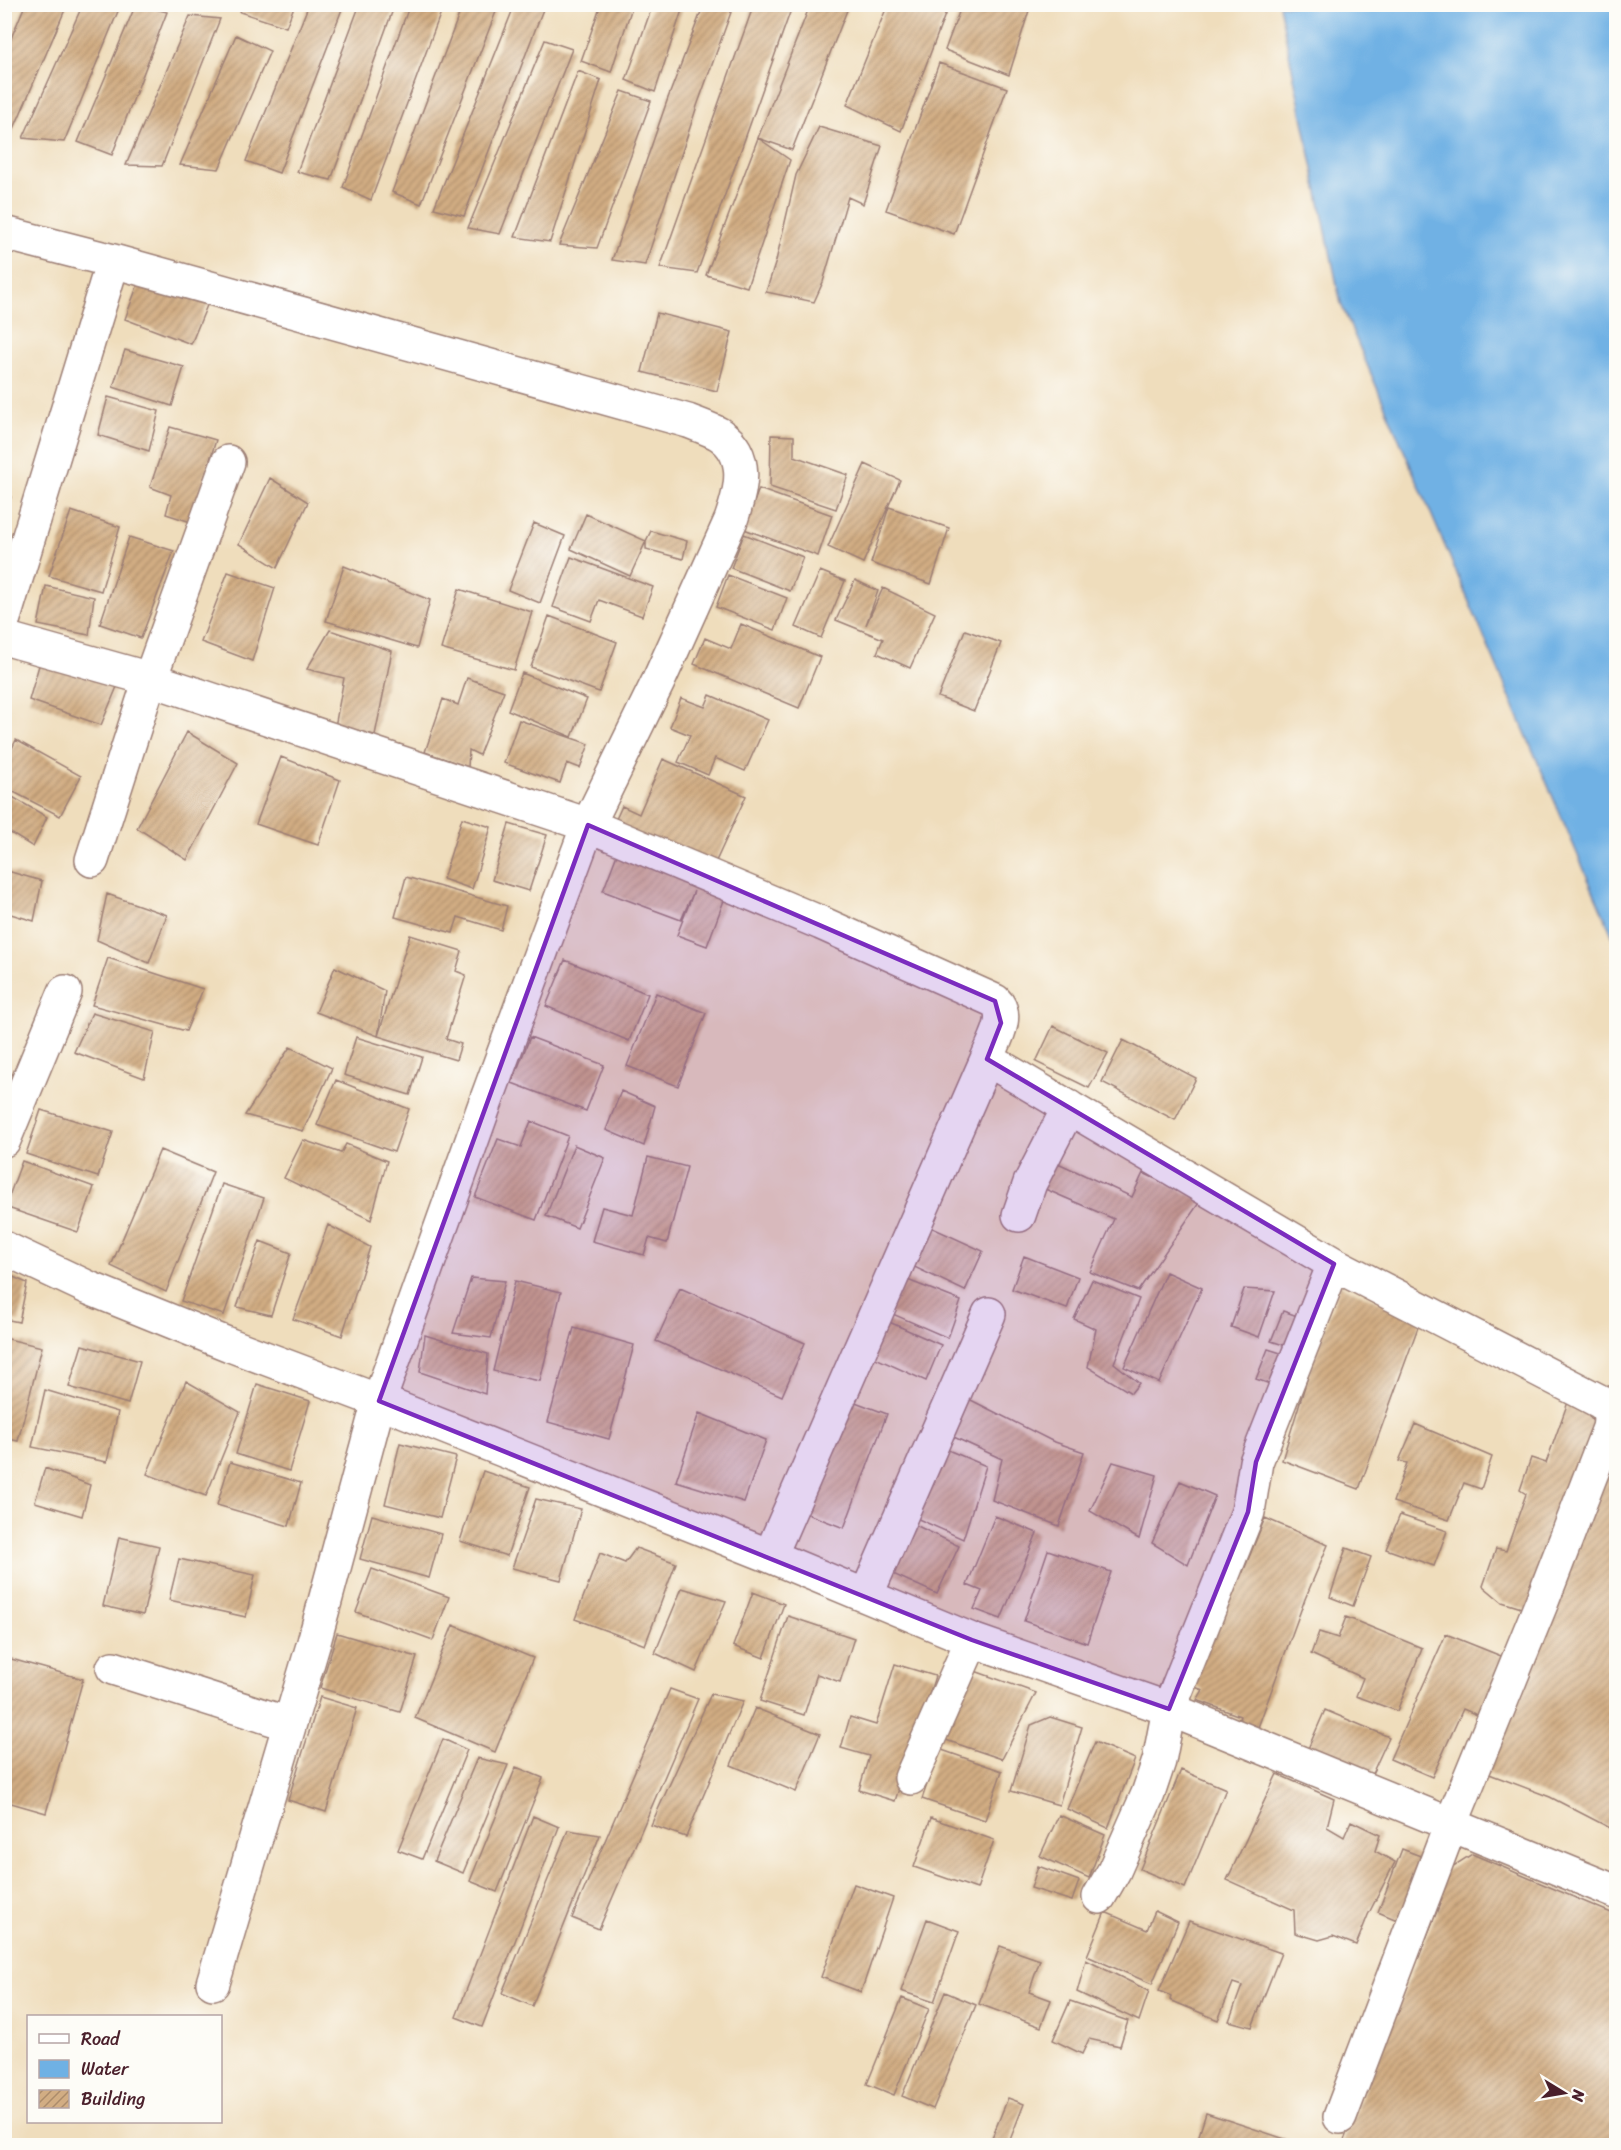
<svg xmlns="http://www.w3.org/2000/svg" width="1621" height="2150" viewBox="0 0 1621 2150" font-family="Sriracha,sans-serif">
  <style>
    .water { fill: #6fb1e4; stroke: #5c6888; stroke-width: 1.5 }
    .building { fill: url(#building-hatch) }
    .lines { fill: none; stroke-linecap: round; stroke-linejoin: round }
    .minor-casing { stroke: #9c7e74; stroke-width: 36 }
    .minor { stroke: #fff; stroke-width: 33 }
    .marked { fill: #7b2cbf; fill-opacity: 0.2; stroke: #7b2cbf; stroke-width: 4.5; stroke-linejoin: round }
  </style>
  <defs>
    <pattern id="building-hatch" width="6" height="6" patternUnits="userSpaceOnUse" patternTransform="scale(1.5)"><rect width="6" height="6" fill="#d2ad83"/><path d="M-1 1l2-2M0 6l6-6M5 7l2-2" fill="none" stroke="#ac8c6b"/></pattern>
  </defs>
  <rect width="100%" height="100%" fill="#fdfcf7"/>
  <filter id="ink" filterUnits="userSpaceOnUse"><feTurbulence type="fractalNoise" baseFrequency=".0167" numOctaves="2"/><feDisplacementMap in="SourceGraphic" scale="12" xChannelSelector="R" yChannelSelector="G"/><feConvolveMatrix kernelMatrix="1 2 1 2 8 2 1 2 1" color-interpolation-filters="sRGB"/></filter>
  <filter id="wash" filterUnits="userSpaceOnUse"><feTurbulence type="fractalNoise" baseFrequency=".008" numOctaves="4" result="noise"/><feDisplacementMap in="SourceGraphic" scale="24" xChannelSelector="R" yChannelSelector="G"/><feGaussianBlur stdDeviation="1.35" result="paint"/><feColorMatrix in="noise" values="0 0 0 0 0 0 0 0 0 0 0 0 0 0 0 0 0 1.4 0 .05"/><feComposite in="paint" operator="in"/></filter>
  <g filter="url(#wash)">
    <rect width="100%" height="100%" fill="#efddbc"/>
    <path class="water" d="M1279 5H1616V944L1341 304Z"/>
    <g id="blocks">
      <path class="building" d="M4 4H13L5 25H4Z
        M83 4H121L64 142 23 138Z
        M136 4 167 12 112 155 78 142Z
        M243 4H295L286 27 240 12Z
        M309 4H344L279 173 246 161Z
        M360 4H395L331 180 297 172Z
        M410 4H444L371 200 343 187Z
        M463 4H499L421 204 392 192Z
        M515 4H545L464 216 434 208Z
        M601 4H633L611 72 581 61Z
        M653 4H684L655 92 626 80Z
        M704 4H734L697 106 645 265 612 260 668 98Z
        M754 4H793L697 273 660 268Z
        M888 4H949L901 131 847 105Z
        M962 4H1031L1009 75 945 50Z
        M25 5H67L10 138 4 137V55Z
        M810 5H849L792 150 758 138Z
        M190 16 220 19 162 166 126 165Z
        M236 35 270 51 219 169 180 165Z
        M545 40 572 49 500 234 468 228Z
        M939 63 1007 88 954 234 886 210Z
        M578 71 601 80 550 242 515 237Z
        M622 91 651 101 597 248 559 245Z
        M819 127 882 146 863 204 848 197 823 282 814 302 766 292 776 261 796 175Z
        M758 138 790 160 747 287 706 275Z
        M141 276 208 303 191 344 125 319Z
        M657 313 732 332 717 391 642 372Z
        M125 350 184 367 172 406 113 387Z
        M108 397 159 411 149 451 98 435Z
        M170 427 216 440 191 522 166 514 171 495 150 487Z
        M771 435 794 436V456L848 475 836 509 770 487Z
        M865 464 900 480 863 563 828 547Z
        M270 478 308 502 277 568 239 544Z
        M759 489 832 515 818 556 744 529Z
        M4 494 11 497 5 515H4Z
        M889 507 949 528 931 584 871 563Z
        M71 511 120 527 101 591 49 576Z
        M586 514 646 541 630 576 571 549Z
        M534 523 565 536 540 603 508 590Z
        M651 531 687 541 683 559 646 549V541Z
        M744 534 803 557 790 591 731 568Z
        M129 537 174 551 141 638 100 624Z
        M571 557 653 587 642 616 599 600 591 621 553 607Z
        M344 566 430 600 417 648 326 621Z
        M820 571 845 581 821 638 796 627Z
        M228 572 275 588 252 661 201 642Z
        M728 575 787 598 775 630 716 607Z
        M855 580 878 591 866 625 883 588 935 613 910 668 877 653 883 639 836 620Z
        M46 586 94 597 89 635 38 625Z
        M459 589 532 612 514 670 441 649Z
        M549 616 617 642 599 692 531 667Z
        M741 624 820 657 799 708 694 664 705 638 731 649Z
        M330 630 392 651 375 735 335 727 344 678 307 669Z
        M965 630 1001 643 974 711 938 697Z
        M42 655 119 682 101 725 29 700Z
        M522 673 587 699 572 737 508 710Z
        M467 678 504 691 479 755 469 750 468 767 425 752 443 699 458 705Z
        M710 695 768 720 745 771 715 758 708 775 678 762 690 735 670 727 681 698 705 707Z
        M519 720 589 744 580 768 567 763 560 783 504 763Z
        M187 732 238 763 187 860 137 828Z
        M16 740 81 776 60 816 4 787V765Z
        M281 757 340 780 318 845 256 824Z
        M663 759 746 796 711 872 612 828 622 806 639 814Z
        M4 792 47 817 33 847 4 829Z
        M462 818 491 827 472 889 443 879Z
        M509 824 547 835 529 891 492 880Z
        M621 844 729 887 707 946 677 935 694 891 681 920 603 891Z
        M4 870 42 881 34 921 4 912Z
        M406 877 507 906 501 930 458 917 453 933 395 917Z
        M107 894 167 915 149 963 97 940Z
        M410 935 462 951 456 971 466 975 446 1039 461 1044 456 1060 378 1036Z
        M108 958 203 989 186 1031 92 1005Z
        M565 960 648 994 629 1041 546 1006Z
        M335 967 385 991 378 1036 316 1012Z
        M656 993 706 1013 678 1086 627 1066Z
        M92 1013 155 1032 144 1078 74 1052Z
        M1053 1026 1108 1053 1089 1088 1036 1062Z
        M356 1037 422 1057 410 1095 344 1075Z
        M530 1037 604 1065 586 1111 512 1083Z
        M1123 1040 1196 1078 1175 1120 1102 1082Z
        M290 1047 332 1068 303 1131 245 1115Z
        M336 1080 409 1109 394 1152 317 1125Z
        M621 1091 655 1106 644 1146 606 1130Z
        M41 1110 113 1132 98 1177 26 1154Z
        M531 1121 568 1136 536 1220 475 1197 498 1139 521 1147Z
        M303 1140 341 1153 346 1144 387 1161 371 1220 284 1178Z
        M574 1145 605 1158 577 1228 546 1216Z
        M160 1150 213 1172 166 1292 111 1266Z
        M648 1157 687 1167 667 1243 649 1238 644 1255 592 1241 602 1207 633 1215Z
        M1047 1158 1132 1197 1143 1173 1201 1200 1138 1291 1090 1272 1114 1219 1036 1185Z
        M22 1161 94 1187 78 1232 5 1207Z
        M222 1184 264 1198 224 1315 181 1301Z
        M328 1225 370 1247 342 1336 293 1319Z
        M926 1225 983 1251 965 1291 908 1264Z
        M260 1241 291 1253 271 1315 237 1307Z
        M1024 1256 1078 1277 1067 1309 1012 1289Z
        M1166 1272 1202 1288 1159 1383 1124 1367Z
        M4 1273 27 1283 19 1322 4 1319Z
        M471 1278 505 1281 491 1338 453 1333Z
        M905 1279 961 1301 948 1338 888 1312Z
        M1092 1280 1139 1299 1114 1363 1139 1383 1131 1393 1088 1367 1096 1329 1074 1319Z
        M515 1281 561 1292 540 1381 493 1371Z
        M1340 1285 1421 1319 1359 1489 1282 1460 1309 1373Z
        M680 1288 805 1343 782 1396 656 1341Z
        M1244 1289 1275 1291 1259 1337 1231 1327Z
        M1283 1311 1303 1318 1290 1347 1271 1341Z
        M887 1321 941 1345 926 1381 871 1356Z
        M574 1328 634 1345 609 1439 548 1422Z
        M425 1335 488 1354 485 1394 420 1372Z
        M4 1338 42 1347 18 1441 4 1438Z
        M82 1345 140 1361 128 1404 69 1387Z
        M1268 1349 1287 1355 1273 1385 1256 1379Z
        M186 1381 240 1412 206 1496 147 1474Z
        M257 1384 310 1401 289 1471 236 1454Z
        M45 1390 118 1412 107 1462 32 1447Z
        M961 1395 1052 1441 1084 1452 1059 1526 992 1500 1002 1459 945 1433Z
        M842 1397 887 1414 844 1528 800 1511Z
        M1568 1402 1588 1414 1597 1428 1528 1610 1502 1602 1483 1586 1496 1549 1506 1551 1526 1494 1520 1490 1531 1458 1546 1463Z
        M699 1413 766 1440 744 1502 676 1481Z
        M1415 1424 1492 1457 1481 1489 1464 1483 1449 1520 1393 1502 1407 1463 1399 1461Z
        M400 1443 456 1457 440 1518 385 1504Z
        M936 1445 986 1466 963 1539 905 1513Z
        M1616 1451V1831L1550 1797 1484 1772Z
        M230 1462 301 1483 289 1526 217 1505Z
        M1113 1462 1157 1475 1139 1539 1090 1511Z
        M45 1468 90 1485 82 1516 35 1502Z
        M483 1471 530 1487 507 1556 460 1541Z
        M1180 1481 1215 1496 1188 1565 1152 1543Z
        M536 1499 581 1509 561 1580 512 1568Z
        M372 1515 441 1534 429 1578 360 1559Z
        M1400 1515 1447 1531 1434 1566 1386 1549Z
        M995 1516 1037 1533 1001 1619 974 1609 982 1591 967 1585Z
        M1265 1518 1328 1545 1305 1599 1257 1730 1238 1724 1240 1716 1197 1700 1203 1690 1189 1685 1237 1570 1243 1572Z
        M905 1520 959 1546 937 1594 882 1569Z
        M119 1537 159 1546 143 1615 103 1606Z
        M636 1548 676 1563 645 1645 575 1619 600 1553 625 1563Z
        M1346 1548 1371 1557 1353 1606 1330 1597Z
        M1048 1550 1111 1572 1087 1643 1024 1621Z
        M179 1559 255 1575 246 1617 169 1600Z
        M372 1569 449 1597 433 1640 356 1612Z
        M682 1588 726 1601 696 1672 655 1653Z
        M753 1592 784 1604 764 1658 733 1646Z
        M788 1616 854 1638 840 1682 817 1674 804 1715 760 1701Z
        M1346 1617 1422 1648 1397 1711 1356 1696 1363 1678 1311 1654 1319 1632 1338 1638Z
        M453 1625 533 1658 495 1752 415 1718Z
        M337 1633 417 1657 400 1712 320 1688Z
        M1446 1634 1506 1658 1482 1717 1463 1709 1432 1777 1390 1759Z
        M4 1657 83 1679 46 1813 4 1801Z
        M895 1664 935 1676 895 1801 859 1790 869 1756 841 1748 850 1717 876 1725Z
        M972 1670 1036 1693 1002 1759 940 1738Z
        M670 1689 698 1699 599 1929 572 1918Z
        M711 1694 743 1701 686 1837 651 1825Z
        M320 1697 357 1708 326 1812 288 1800Z
        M755 1708 820 1734 796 1792 731 1765Z
        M1325 1710 1389 1737 1371 1776 1307 1751Z
        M1050 1717 1082 1727 1059 1805 1011 1791 1031 1725Z
        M443 1739 467 1750 422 1859 398 1850Z
        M1095 1742 1135 1759 1108 1828 1067 1809Z
        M939 1749 1002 1771 985 1820 922 1799Z
        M477 1758 508 1765 463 1873 434 1861Z
        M516 1767 543 1778 497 1892 470 1881Z
        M1181 1770 1226 1789 1185 1888 1140 1869Z
        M1277 1774 1334 1799 1327 1827 1344 1837 1351 1821 1380 1835 1375 1851 1395 1862 1368 1915 1356 1945 1333 1936 1319 1940 1295 1933 1294 1910 1227 1880Z
        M1059 1815 1105 1835 1089 1878 1040 1856Z
        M533 1816 559 1827 482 2027 456 2017Z
        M931 1818 994 1840 977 1889 914 1867Z
        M568 1830 600 1835 532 2006 502 1993Z
        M1402 1849 1431 1860 1409 1925 1378 1912Z
        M1472 1854 1616 1915V2145H1342L1442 1899 1431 1895 1441 1874Z
        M1038 1866 1079 1881 1072 1901 1031 1888Z
        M854 1884 893 1898 861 1992 821 1977Z
        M1155 1911 1178 1922 1152 1984 1087 1956 1105 1912 1147 1930Z
        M927 1919 959 1931 934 2002 901 1991Z
        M1189 1921 1281 1953 1252 2027 1229 2021 1242 1986 1233 1983 1218 2020 1170 2000 1171 1996 1159 1991Z
        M1000 1946 1040 1960 1029 1992 1051 2000 1041 2027 979 2004Z
        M1086 1960 1149 1991 1139 2021 1077 1992Z
        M945 1992 976 2005 933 2109 902 2096Z
        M902 1998 929 2009 894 2095 867 2084Z
        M1070 2001 1128 2021 1120 2046 1089 2039 1082 2054 1053 2040Z
        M1008 2098 1024 2104 1008 2145H989Z
        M1206 2113 1303 2145H1196Z"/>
    </g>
  </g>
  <g filter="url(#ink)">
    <use href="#blocks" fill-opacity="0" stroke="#9c7e74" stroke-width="1.5"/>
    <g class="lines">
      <defs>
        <path id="minor" d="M4 233 113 261 688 421C698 425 710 429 719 434 751 455 741 491 731 520L658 682 588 825 485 1104 379 1401 314 1642 213 1983
          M4 618 113 261
          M4 638 150 679 588 825 821 923 995 1001C1011 1016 994 1041 987 1059L770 1556
          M92 860 150 679 228 462
          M987 1059 1334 1264 1601 1402C1610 1409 1611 1416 1609 1428L1541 1604 1451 1824 1340 2117
          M4 1140 65 992
          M1019 1215 1030 1183 1069 1107
          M4 1248 89 1288 230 1345 379 1401 770 1556 972 1640 1169 1709 1616 1892
          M866 1596 989 1314
          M113 1668 289 1724
          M911 1778 972 1640
          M1099 1897 1114 1871 1148 1794 1159 1761 1169 1709 1248 1512 1256 1462 1334 1264"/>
      </defs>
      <use href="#minor" class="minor-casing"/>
      <use href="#minor" class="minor"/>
    </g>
  </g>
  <path class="marked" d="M588 825 995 1001 1001 1023 987 1059 1334 1264 1256 1462 1248 1512 1169 1709 972 1640 379 1401Z"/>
  <rect width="1621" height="2150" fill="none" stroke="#fdfcf7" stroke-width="24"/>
  <rect x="27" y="2015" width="195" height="108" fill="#fdfcf7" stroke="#b5a4a5" stroke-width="1.5"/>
  <rect x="39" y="2034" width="30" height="9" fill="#ffffff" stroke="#b5a4a5" stroke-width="1.5"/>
  <text x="81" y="2045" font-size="18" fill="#4a1f2b">Road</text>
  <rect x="39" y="2060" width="30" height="18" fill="#6fb1e4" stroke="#b5a4a5" stroke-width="1.5"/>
  <text x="81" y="2075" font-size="18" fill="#4a1f2b">Water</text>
  <rect x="39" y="2090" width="30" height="18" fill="url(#building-hatch)" stroke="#b5a4a5" stroke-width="1.5"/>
  <text x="81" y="2105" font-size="18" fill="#4a1f2b">Building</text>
  <g transform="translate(1564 2093) rotate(101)" stroke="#fdfcf7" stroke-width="4.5" paint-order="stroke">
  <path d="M0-4.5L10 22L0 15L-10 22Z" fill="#4a1f2b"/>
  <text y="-9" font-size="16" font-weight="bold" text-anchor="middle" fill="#4a1f2b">N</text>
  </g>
</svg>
